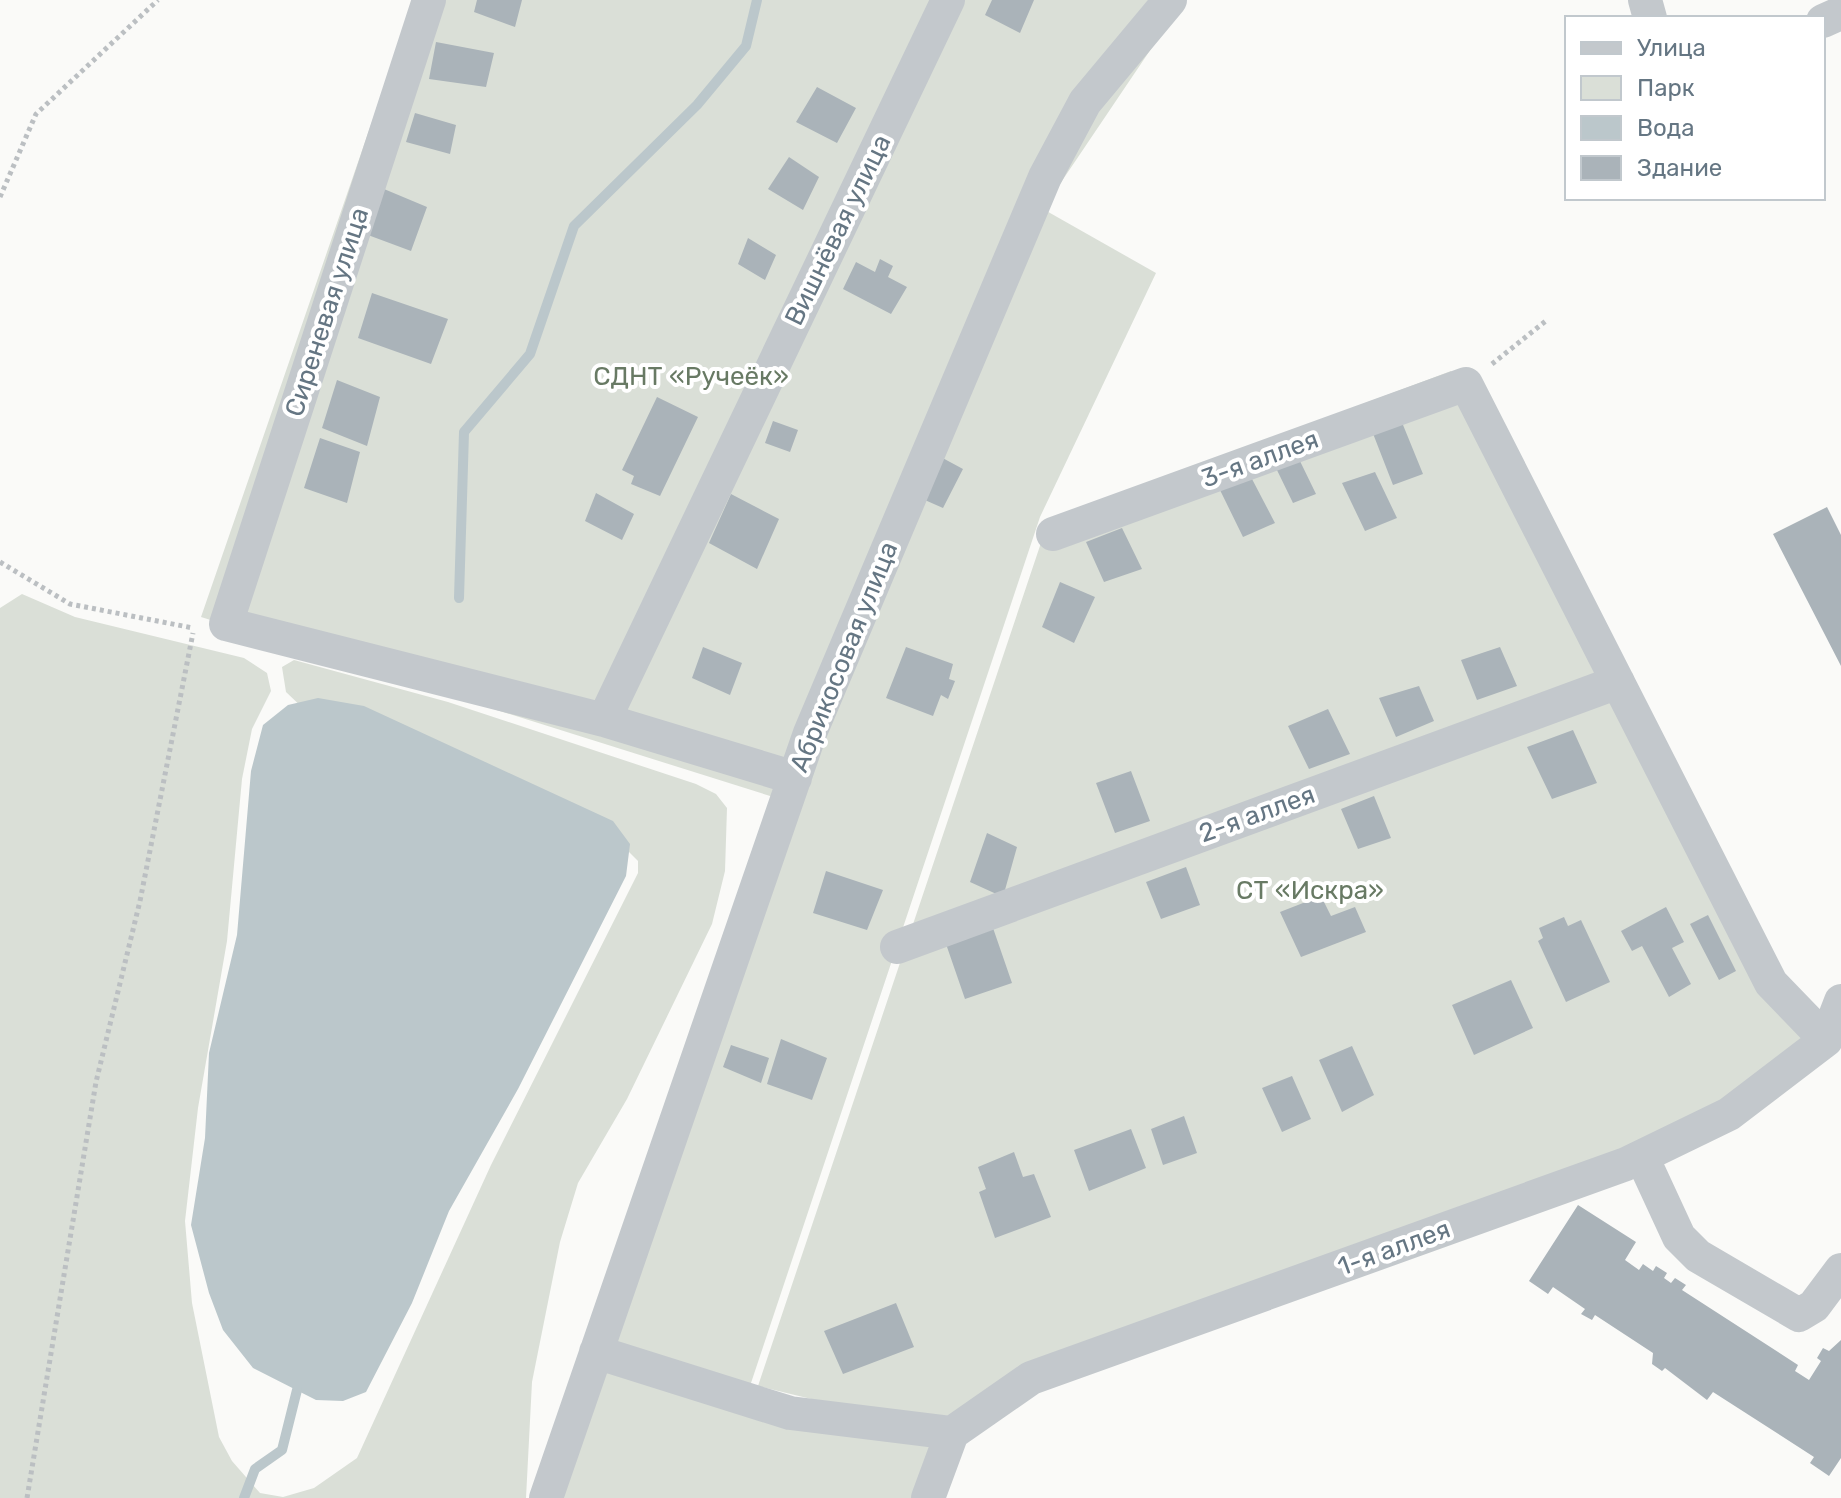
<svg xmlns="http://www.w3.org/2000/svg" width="1841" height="1498" viewBox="0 0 1841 1498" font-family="Rubik,sans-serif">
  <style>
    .green { fill: #dadfd7 }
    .water { fill: #bbc7cb }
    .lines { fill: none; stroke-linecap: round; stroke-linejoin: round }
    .stream { stroke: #bbc7cb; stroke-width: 10 }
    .building { fill: #aab3b9 }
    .path { stroke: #bbbfc2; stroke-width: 5; stroke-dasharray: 4 4; stroke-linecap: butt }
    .minor { stroke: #c3c8cc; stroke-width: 34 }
    .labels { text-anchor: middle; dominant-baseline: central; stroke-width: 8; stroke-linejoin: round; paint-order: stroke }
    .street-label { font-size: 26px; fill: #657683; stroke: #fff }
    .park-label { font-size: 26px; fill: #687a64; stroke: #fff }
  </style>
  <rect width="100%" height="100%" fill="#fafaf8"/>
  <path class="green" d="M414 0H1184L1043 209 1156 273 1040 517 748 1392 922 1426 758 1386 1048 522 1451 371 1760 966 1820 1041 1642 1157 1031 1378 952 1433 928 1498H543L783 800 201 617Z
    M22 594 75 617 244 658 267 673 271 691 252 729 242 779 227 941 198 1108 185 1221 192 1303 219 1437 232 1461 260 1493 283 1497 314 1488 357 1458 491 1165 638 873V861L616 839 307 712 286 692 282 667 294 660 448 702 696 784 716 794 727 808 725 871 712 924 627 1099 578 1183 560 1242 532 1382 526 1498H0V608Z"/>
  <path class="water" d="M318 698 364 706 613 821 630 844 626 876 518 1089 449 1211 412 1303 366 1392 343 1401 316 1400 253 1368 223 1330 209 1293 191 1225 205 1138 209 1053 237 935 251 771 263 725 288 705Z"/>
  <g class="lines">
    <path class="stream" d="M459 598 464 432 530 354 574 226 697 105 746 46 757 0
      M244 1498 255 1469 282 1450 297 1390"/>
  </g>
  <path class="building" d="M477 0H522L515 27 474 12Z
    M992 0H1034L1020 33 985 15Z
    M436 42 494 53 486 87 429 79Z
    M817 87 856 108 837 143 796 122Z
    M415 113 456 125 450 154 406 142Z
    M789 157 819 177 803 210 768 189Z
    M384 189 427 207 411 251 368 235Z
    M748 238 776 255 765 280 738 264Z
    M880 259 893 266 888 277 907 287 891 314 843 289 856 262 875 272Z
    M372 293 448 319 431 364 358 338Z
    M337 380 380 397 367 446 322 428Z
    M657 397 698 417 660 496 631 484 634 476 622 470Z
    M1401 420 1423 474 1393 485 1372 431Z
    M773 421 798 430 790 452 765 443Z
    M320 438 360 452 347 503 304 488Z
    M937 455 963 469 943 508 918 497Z
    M1298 457 1316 494 1293 503 1275 466Z
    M1375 472 1397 518 1365 531 1342 483Z
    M1252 479 1275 523 1243 537 1220 490Z
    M596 493 634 514 622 540 585 521Z
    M731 494 779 519 757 569 709 543Z
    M1827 507 1841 535V666L1773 534Z
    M1122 528 1142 569 1104 582 1086 542Z
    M1060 582 1095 597 1074 643 1042 627Z
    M703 647 742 663 730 695 692 678Z
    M906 647 953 664 949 679 955 681 948 699 941 695 933 716 886 698Z
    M1500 647 1517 686 1477 700 1461 660Z
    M1419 686 1434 721 1396 737 1379 698Z
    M1328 709 1350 754 1309 769 1288 726Z
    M1573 730 1597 783 1552 799 1527 747Z
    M1131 771 1150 821 1115 833 1096 783Z
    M1374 796 1391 838 1358 849 1341 809Z
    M987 833 1017 847 1003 897 970 882Z
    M1186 867 1200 905 1161 919 1146 882Z
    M826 871 883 890 867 930 813 913Z
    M1321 896 1331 916 1355 907 1366 932 1301 957 1280 912Z
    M1666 907 1684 942 1672 948 1691 984 1669 997 1642 946 1632 951 1621 931Z
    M1708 915 1736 971 1719 980 1690 924Z
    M1564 917 1568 926 1581 920 1610 982 1566 1002 1538 941 1543 938 1539 928Z
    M993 928 1012 983 965 999 946 944Z
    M1511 980 1533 1028 1474 1055 1452 1005Z
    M781 1039 827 1058 812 1100 767 1084Z
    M731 1045 769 1058 761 1083 723 1067Z
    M1352 1046 1374 1095 1342 1112 1319 1060Z
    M1292 1076 1311 1119 1282 1132 1262 1088Z
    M1184 1116 1197 1153 1163 1165 1151 1129Z
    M1131 1129 1146 1168 1089 1191 1074 1150Z
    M1014 1152 1023 1177 1034 1174 1051 1217 995 1238 979 1192 986 1189 978 1167Z
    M1578 1205 1636 1242 1625 1260 1639 1270 1643 1264 1653 1271 1656 1266 1667 1273 1664 1278 1671 1283 1675 1278 1686 1285 1682 1290 1798 1365 1795 1371 1809 1380 1821 1361 1817 1358 1823 1348 1829 1351 1841 1340V1458L1829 1476 1810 1463 1814 1457 1713 1392 1707 1400 1665 1368 1662 1371 1652 1364 1653 1353 1595 1315 1592 1320 1581 1314 1585 1309 1553 1287 1548 1294 1529 1281Z
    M896 1303 914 1347 843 1374 824 1331Z"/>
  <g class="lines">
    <path class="path" d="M0 197 36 114 158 0
      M1492 364 1547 320
      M0 562 70 604 193 628
      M27 1498 96 1082 140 901 193 633"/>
    <path class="minor" d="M429 0 226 624 604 720 795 778
      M1645 0 1650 18
      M1823 21 1841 13
      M1053 534 1466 384 1771 983 1826 1040
      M604 720 948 0
      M897 947 1618 682
      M1826 1040 1841 1001
      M1642 1157 1679 1237 1698 1256 1799 1315 1814 1306 1841 1270
      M596 1352 790 1413 952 1433
      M952 1433 1031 1378 1626 1164 1729 1114 1826 1040
      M546 1498 810 733 1045 177 1085 102 1170 0
      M928 1498 952 1433"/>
  </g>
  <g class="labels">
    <g class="street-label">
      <text transform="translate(838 230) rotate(-64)">Вишнёвая улица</text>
      <text transform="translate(327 312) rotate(-72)">Сиреневая улица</text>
      <text transform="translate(1260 459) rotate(-20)">3-я аллея</text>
      <text transform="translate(844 657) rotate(-68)">Абрикосовая улица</text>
      <text transform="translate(1257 814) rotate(-20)">2-я аллея</text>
      <text transform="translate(1394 1248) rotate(-20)">1-я аллея</text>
    </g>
    <g class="park-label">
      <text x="691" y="376">СДНТ «Ручеёк»</text>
      <text x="1310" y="890">СТ «Искра»</text>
    </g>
  </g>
  <rect x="1565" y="16" width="260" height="184" fill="#ffffff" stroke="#c1c8cd" stroke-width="2"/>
  <rect x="1581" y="42" width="40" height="12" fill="#c3c8cc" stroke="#c1c8cd" stroke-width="2"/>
  <text x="1637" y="56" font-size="24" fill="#657683">Улица</text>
  <rect x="1581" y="76" width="40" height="24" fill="#dadfd7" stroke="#c1c8cd" stroke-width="2"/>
  <text x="1637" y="96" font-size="24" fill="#657683">Парк</text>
  <rect x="1581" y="116" width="40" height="24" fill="#bbc7cb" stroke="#c1c8cd" stroke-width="2"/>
  <text x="1637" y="136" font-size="24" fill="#657683">Вода</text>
  <rect x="1581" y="156" width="40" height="24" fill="#aab3b9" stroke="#c1c8cd" stroke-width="2"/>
  <text x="1637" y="176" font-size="24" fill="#657683">Здание</text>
</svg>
